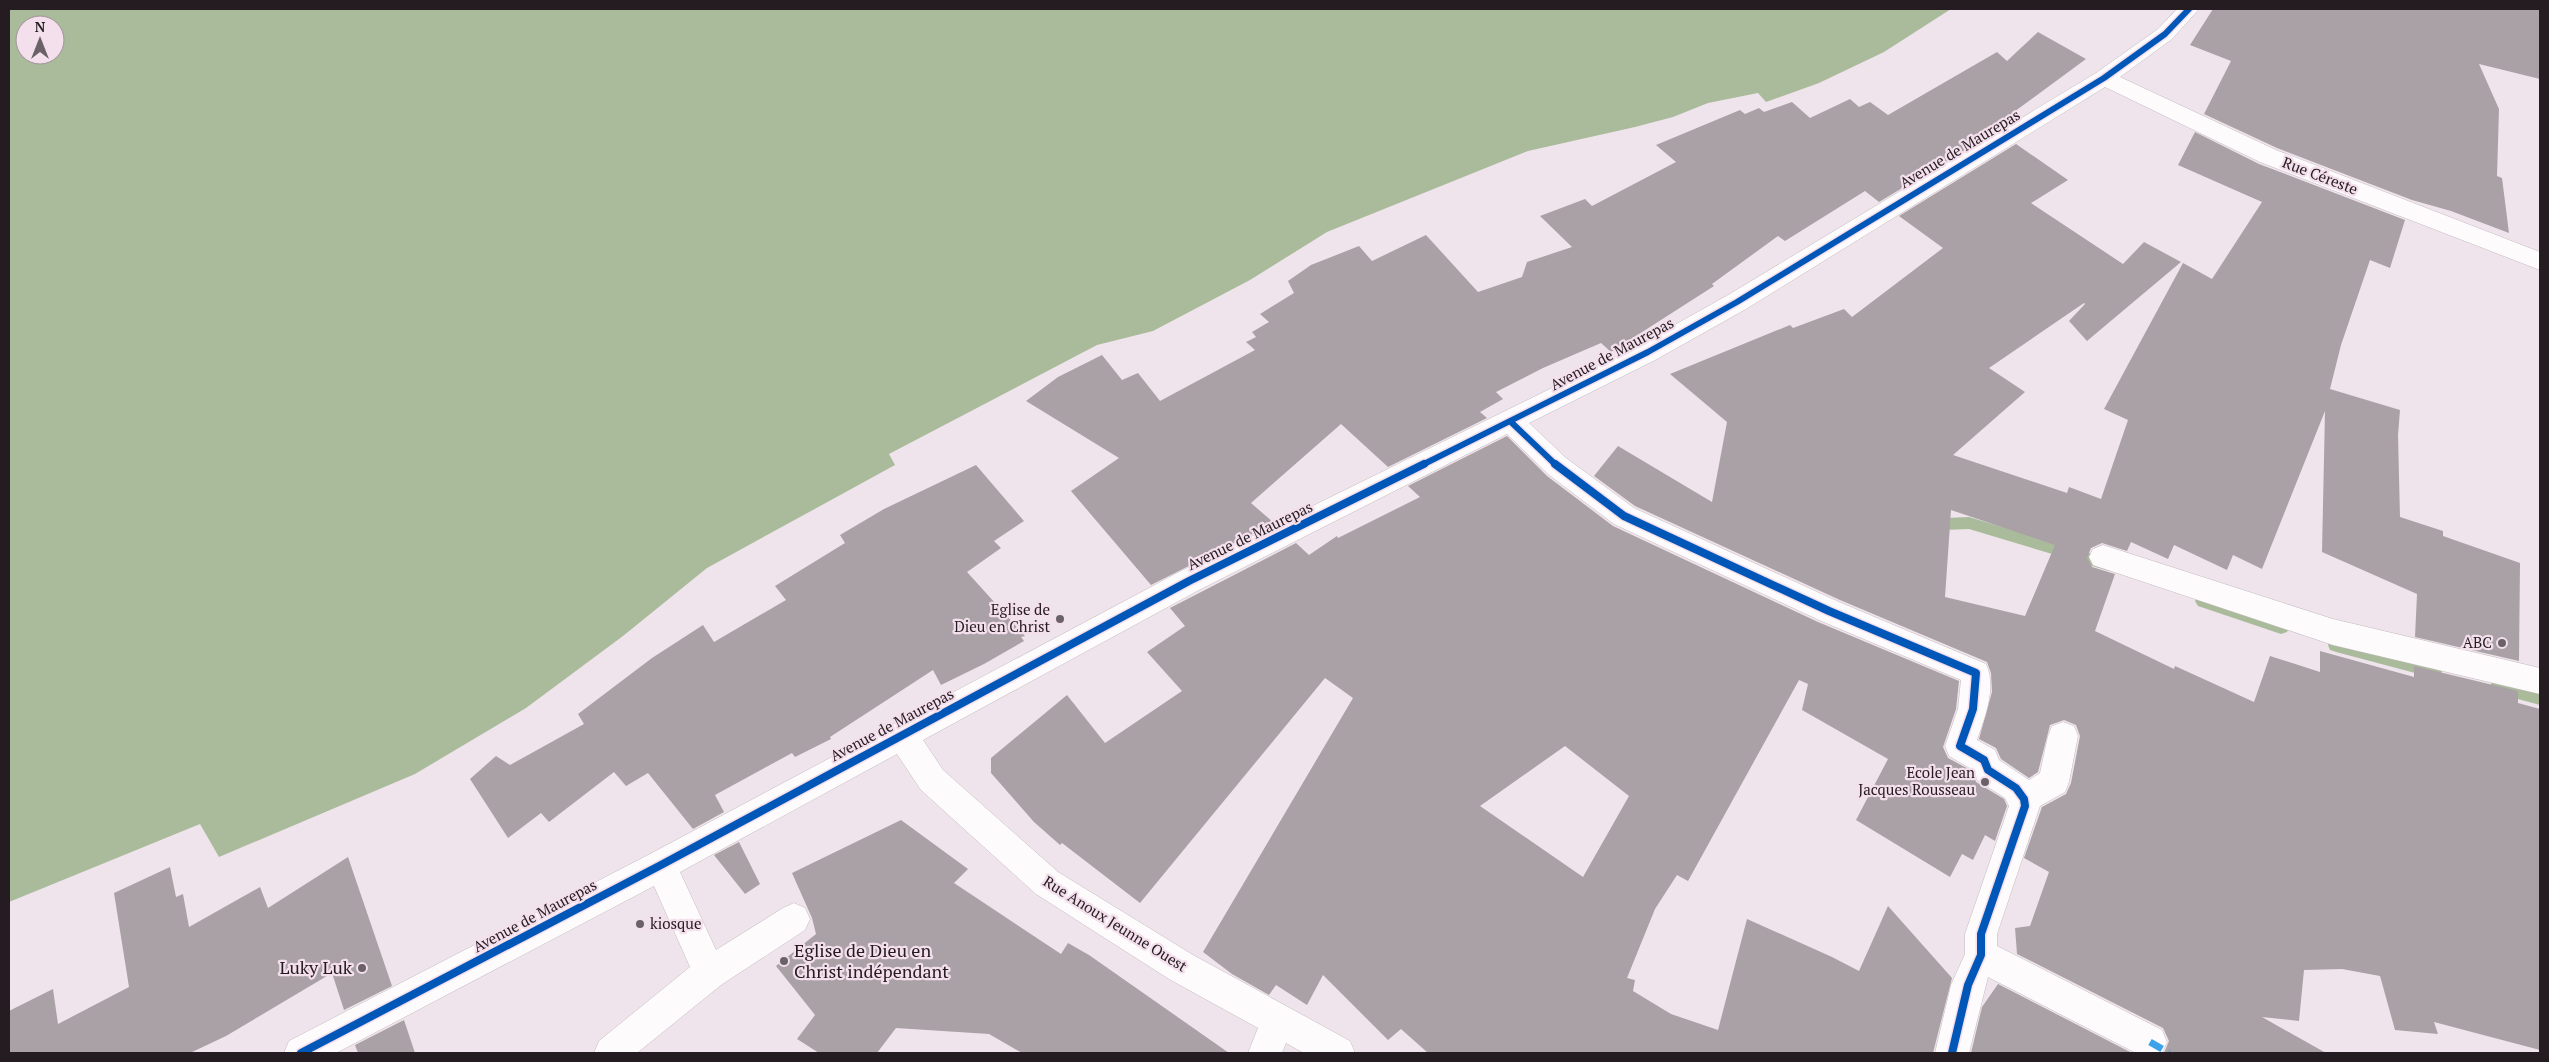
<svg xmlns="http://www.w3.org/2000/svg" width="2549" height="1062" font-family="'PT Serif',serif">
	<rect width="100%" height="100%" fill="#efe4eb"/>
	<path fill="#aabb9c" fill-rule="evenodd" d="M9,9H1951L1884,52L1819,83L1766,102L1758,93L1708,103L1673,117L1635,127L1528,151L1327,232L1250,280L1153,331L1097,345L889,454L895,465L707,568L623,636L526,708L415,774L219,857L200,824L9,902ZM25,25H55V55H25Z"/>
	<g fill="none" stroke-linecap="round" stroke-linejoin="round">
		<path fill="#aabb9c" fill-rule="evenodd" d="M1932,513L1945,518L1969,517L2109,559L2114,560L2117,565L2114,570L2109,571L1969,529L1944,530L1927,523L1925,519L1927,515Z
			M2203,594L2287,622L2289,627L2287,632L2281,634L2198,606L2195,601L2198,596Z
			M2336,638L2434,664L2440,666L2442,671L2440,676L2434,678L2336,652L2330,650L2328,645L2330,640Z
			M2498,680L2540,691V705L2492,692L2490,687L2492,682Z"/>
	</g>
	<path fill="#a9a1a6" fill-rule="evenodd" d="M2213,9H2540V79L2479,64L2499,109L2497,176L2502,178L2509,233L2451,211L2412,200L2277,148L2204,114L2231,61L2190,45Z
		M2038,32L2086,59L1992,128L1997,131L1879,202L1865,191L1785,241L1778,236L1712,284L1714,286L1611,352L1601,343L1543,368L1496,392L1503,399L1480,412L1487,418L1388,467L1341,424L1251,503L1274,523L1151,585L1071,491L1119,458L1026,401L1058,377L1102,355L1122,380L1138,373L1160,401L1255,350L1246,342L1256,337L1252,332L1269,322L1260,314L1294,293L1288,281L1311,265L1359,246L1372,261L1426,235L1478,292L1522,277L1527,262L1572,247L1540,216L1585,199L1592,206L1676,162L1656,145L1740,110L1745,114L1759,108L1764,112L1792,102L1810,118L1850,99L1859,107L1870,102L1888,115L1997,52L2007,61Z
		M2195,132L2259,164L2405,220L2390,268L2370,260L2341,345L2330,389L2400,410L2398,435L2400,517L2443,531V536L2520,563L2519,661L2415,637L2417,594L2322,552L2325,411L2262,569L2233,555L2227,570L2174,545L2168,559L2131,542L2127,551L2102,543L2091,548L2087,558L2092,567L2115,574L2095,631L2174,669L2175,666L2254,702L2270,656L2320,672V651L2414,677V666L2518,691V703L2540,709V1050L2434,1022L2438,1034L2395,1030L2380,976L2342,969L2304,970L2299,1021L2262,1017L2326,1053H2164L2169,1041L2163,1028L2017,954L2015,928L2030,926L2049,872L2024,858L2042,807L2066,794L2071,783L2080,736L2076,725L2064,720L2050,725L2038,772L2029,778L2001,759L1996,748L1979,739L1992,692L1991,673L1987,662L1840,600L1635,506L1594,476L1618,446L1712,502L1727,422L1670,374L1790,325L1793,328L1844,309L1852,317L1943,248L1899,216L2016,144L2068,180L2031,203L2123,264L2144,242L2181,262L2087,341L2069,321L2085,304L2084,303L1989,368L2025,392L1953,455L2067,493L2069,487L2101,499L2128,420L2104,409L2183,263L2212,279L2262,202L2178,165ZM1951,510L2055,545L2025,616L1945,597Z
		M1507,436L1547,476L1613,526L1818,622L1959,681L1956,709L1943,747L1948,758L1972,771L1976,782L2004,799L2007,806L1995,841L1985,835L1973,860L1962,854L1950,877L1856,820L1888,759L1802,710L1808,684L1799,680L1688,881L1677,875L1655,909L1627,978L1635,980L1633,991L1671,1014L1718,1030L1747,919L1832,957L1859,971L1888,906L1952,978L1933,1053H1428L1401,1029L1388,1040L1323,975L1307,1005L1276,985L1269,995L1232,974L1203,952L1353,698L1325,678L1140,903L1062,843L1060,845L1034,822L991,773V758L1067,695L1105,743L1182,691L1147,652L1185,626L1170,608L1296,543L1309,555L1337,536L1338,538L1420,497L1408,486ZM1565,746L1629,796L1583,877L1480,806Z
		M976,465L1024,521L994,541L1001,548L967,572L1025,636L1021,637L1024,641L984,664L941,685L933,670L830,737L831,739L795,757L792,753L715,795L724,812L693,829L648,773L626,786L614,772L549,822L541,813L508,838L470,779L496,756L510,765L584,724L578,714L652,658L703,625L714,642L786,600L775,586L845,543L840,535L884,509Z
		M901,820L968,869L954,883L1061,954L1068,943L1089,955L1229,1053H1022L989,1034L896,1028L877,1053H819L797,1039L815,1015L776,966L816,934L812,918L792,873Z
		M739,842L760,884L745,894L714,855Z
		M348,857L392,986L344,1010L332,973L226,1036L190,1053H9V1011L53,989L58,1024L129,987L114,893L170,867L176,897L183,894L189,927L260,887L268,908Z
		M1998,984L2132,1053H1971L1982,1007Z
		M404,1020L415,1053H358L355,1045Z"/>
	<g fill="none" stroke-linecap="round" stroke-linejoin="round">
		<defs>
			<path id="minor" d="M2177,9H2199L2172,39L2120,77L2276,150L2540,252V270L2260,162L2105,87L1746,309L1657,359L1529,423L1566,458L1634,508L1839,602L1986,664C1997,687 1985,717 1977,740L1995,750L1999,760L2029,780L2040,773L2048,736L2052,726L2063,722L2074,726L2078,736L2069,782L2065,792L2040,806L1997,934V946L2162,1030L2167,1042L2162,1053H2136L1988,977L1969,1053H1935L1951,985L1965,954V934L2009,806L2005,798L1977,780L1973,770L1949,756L1945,746L1958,709L1961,680L1819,620L1614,524L1548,474L1507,434L1199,590L923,740L943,770L1058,872L1193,955L1350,1041L1355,1053H1304L1286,1043L1282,1053H1248L1258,1028L1169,979L1036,894L921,790L897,754L680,872L716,950L783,908L794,903L805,908L810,919L805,930L721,985L637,1053H594L599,1041L690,967L654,886L336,1053H284L289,1041L650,854L1179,572L1639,345L1728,295L2096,73L2158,29Z
				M2103,545L2333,619L2540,668V694L2333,645L2093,565L2089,557L2093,549Z"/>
		</defs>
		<use href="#minor" stroke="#c4bbc0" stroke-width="1"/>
		<use href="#minor" fill="#fdfbfc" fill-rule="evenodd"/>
		<path stroke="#3ea2ea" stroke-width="7" stroke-dasharray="14 7" stroke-linecap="butt" d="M2150,1042L2169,1053"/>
		<defs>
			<path id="cycleway-far1" d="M1511,422L1556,465
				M1422,465L1648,352L1737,302L2104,78L2165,34L2189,9"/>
			<path id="cycleway" d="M1555,464L1624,516L1829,611L1976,673L1973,709L1960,746L1984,760L1988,770L2016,788L2024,799L2025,806L1981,934V955L1968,985L1952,1053
				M301,1053L661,865L1189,581L1424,464"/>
		</defs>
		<use href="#cycleway-far1" stroke="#f4dfec" stroke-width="9"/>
		<use href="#cycleway" stroke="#f4dfec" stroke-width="11"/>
		<use href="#cycleway-far1" stroke="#0057b8" stroke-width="6"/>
		<use href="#cycleway" stroke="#0057b8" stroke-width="8"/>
	</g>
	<g fill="#6b6268" stroke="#f4dfec" stroke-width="2">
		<circle cx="1060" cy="619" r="5"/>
		<circle cx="2502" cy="643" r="5"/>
		<circle cx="1985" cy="782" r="5"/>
		<circle cx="640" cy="924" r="5"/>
		<circle cx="784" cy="961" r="5"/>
		<circle cx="362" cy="968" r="5"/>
	</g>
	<g text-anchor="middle" stroke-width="4.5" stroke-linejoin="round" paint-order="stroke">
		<g font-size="15" fill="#241c21" stroke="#f4dfec">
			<text transform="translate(1960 149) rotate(-31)" y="5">Avenue de Maurepas</text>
			<text transform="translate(2320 176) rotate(21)" y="5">Rue Céreste</text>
			<text transform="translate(1612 354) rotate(-28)" y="5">Avenue de Maurepas</text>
			<text transform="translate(1250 536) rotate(-26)" y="5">Avenue de Maurepas</text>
			<text transform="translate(892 725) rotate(-28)" y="5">Avenue de Maurepas</text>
			<text transform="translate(535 916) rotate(-28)" y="5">Avenue de Maurepas</text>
			<text transform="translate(1115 924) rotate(32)" y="5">Rue Anoux Jeunne Ouest</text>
		</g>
		<g font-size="15" fill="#241c21" stroke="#f4dfec" text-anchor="end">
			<text x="1050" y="615">Eglise de<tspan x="1050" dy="17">Dieu en Christ</tspan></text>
			<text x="2492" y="648">ABC</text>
			<text x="1975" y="778">Ecole Jean<tspan x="1975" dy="17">Jacques Rousseau</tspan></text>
			<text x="650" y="929" text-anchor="start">kiosque</text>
		</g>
		<g font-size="18" fill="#241c21" stroke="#f4dfec" text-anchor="start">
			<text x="794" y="957">Eglise de Dieu en<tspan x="794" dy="21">Christ indépendant</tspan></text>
			<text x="352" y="974" text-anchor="end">Luky Luk</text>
		</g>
	</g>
	<rect width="2549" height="1062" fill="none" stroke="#241c21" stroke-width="20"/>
	<g transform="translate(40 40)"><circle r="24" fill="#f4dfec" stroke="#a1919b"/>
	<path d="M0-4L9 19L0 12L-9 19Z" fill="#6b6268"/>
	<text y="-8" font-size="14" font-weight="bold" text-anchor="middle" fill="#241c21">N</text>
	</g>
</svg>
